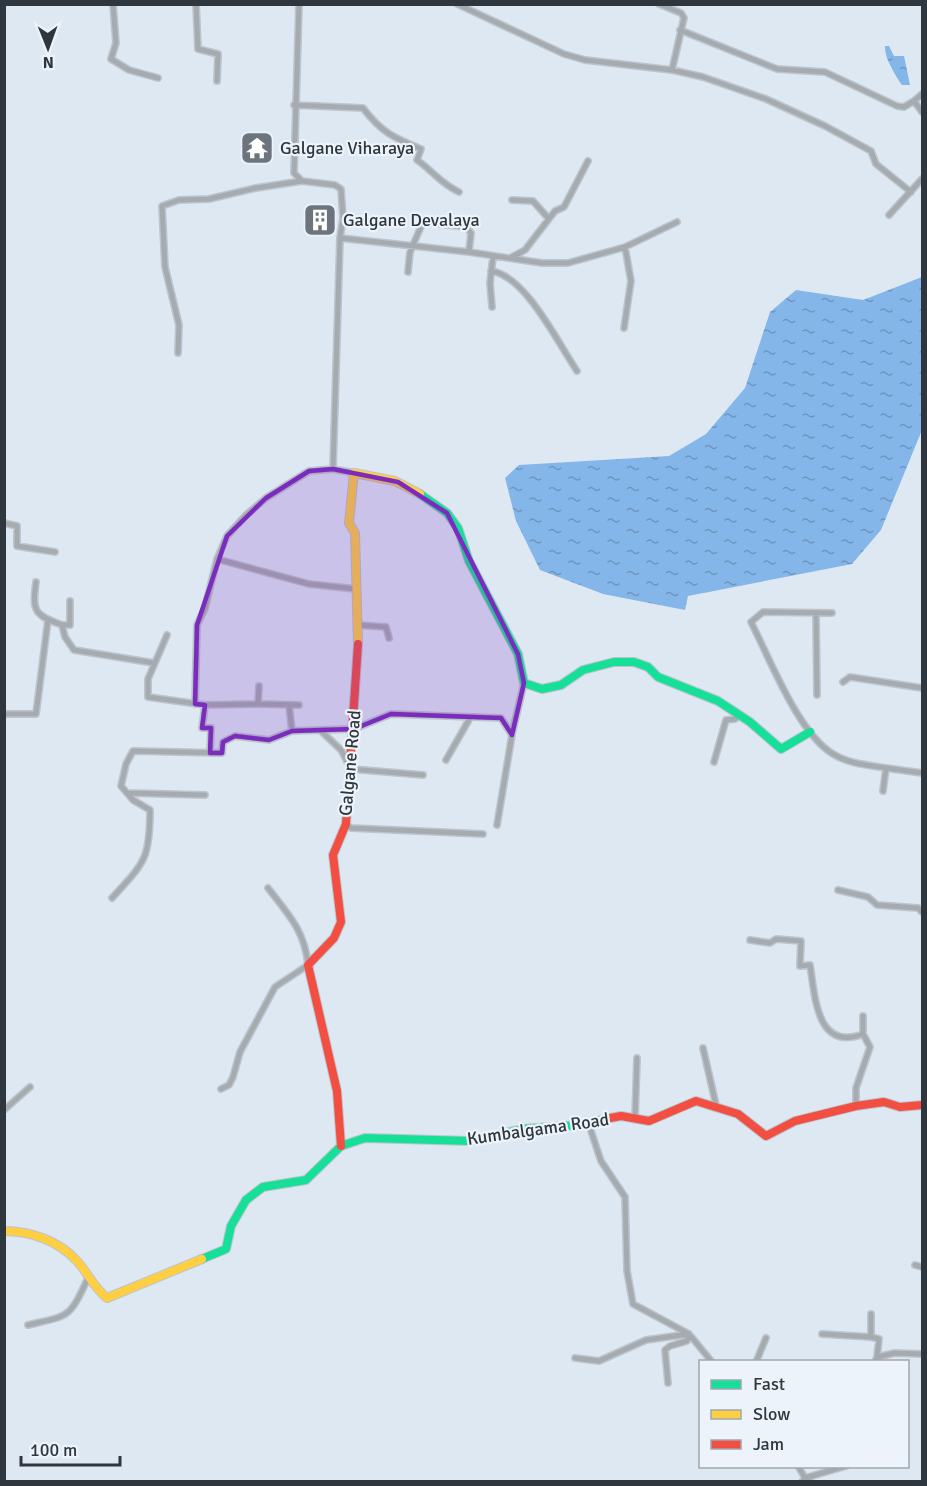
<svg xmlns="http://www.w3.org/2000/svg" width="927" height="1486" font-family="Signika,sans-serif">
	<defs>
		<pattern id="water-ripples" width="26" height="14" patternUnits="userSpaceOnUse" patternTransform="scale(1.5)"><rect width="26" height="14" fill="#85b6e9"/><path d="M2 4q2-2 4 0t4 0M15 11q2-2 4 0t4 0" fill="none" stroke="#6d95be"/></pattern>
	</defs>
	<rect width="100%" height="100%" fill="#dee8f3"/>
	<path fill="url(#water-ripples)" d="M885,46H889L894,56H904L910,85H902C895,75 884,57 885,46Z
		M922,277V430L881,530L852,564L688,596L685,610L603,594L540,570L516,521L505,478L519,465L669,456L706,434L745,388L770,312L796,290L863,300Z"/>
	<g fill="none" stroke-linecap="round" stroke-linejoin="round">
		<defs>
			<path id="street" d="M113,4L116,43L111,59L129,70L158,78
				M196,4L198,49L218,54L217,81
				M299,4L294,173L302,181L335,185L341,189L343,218L340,238L333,469
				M457,4L564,54L585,60L672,70L703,77L766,99L825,126L871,151L876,164L911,192
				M659,4L681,13L684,18L672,70
				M680,30L777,69L825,72L897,106L904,107L914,101L922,112
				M914,101L922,94
				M294,105L363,108C381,132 394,138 421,149L417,160C434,172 440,183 459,192
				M512,200L533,201L549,219
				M889,215L922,179
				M340,238L469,252L542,263H568L625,247L677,222
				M510,258L525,250L555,211L564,207L588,161
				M491,271C525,275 558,343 577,371
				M408,272L410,252L423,222L466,227L471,233L469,252
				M492,307L490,283L493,257
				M624,328L631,281L625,247
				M178,353L179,325L165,267L162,206L179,200L209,199L256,188L302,181
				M4,523L17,526V546L55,552
				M217,559L309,584L356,589
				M36,582C32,611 34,615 62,625L65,637L74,650L154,663
				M816,613L817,695
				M832,613L763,612L751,622C770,659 798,733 833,754C849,764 868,765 886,768
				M62,625H70V601
				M357,625L386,627L389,638
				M167,635L148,679V697L205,705L202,728H211L210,753
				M843,682L850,677L922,688
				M195,704L197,625L205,608L217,559L227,536L246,515L266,498L309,471L333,469L355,473
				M258,704L299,705
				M205,705L258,704L259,686
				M289,705L292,731
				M4,714H36L48,620
				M320,730L354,729L391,714L501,718L512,735L497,825
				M512,734L524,683
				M446,760L470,718
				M714,762L726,720L735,719L739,715
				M883,791L886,768L922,773
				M127,793L205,795
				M346,824L351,828L483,834
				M838,890L868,897L877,905L918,908L922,912
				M112,898C144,863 150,860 150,810L133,800L121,786L126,764L133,751L222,753L223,742L235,736L269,740L292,731L320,730L341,750L351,769L423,775
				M750,940L770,943L776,939L801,941L800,966L810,965C815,995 816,1052 863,1034
				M703,1048L716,1105
				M221,1089L229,1085L233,1077L240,1052L275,987L308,965C305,931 288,914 268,888
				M856,1106V1088L870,1047L863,1034V1016
				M4,1110L30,1087
				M635,1118L637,1058
				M584,1125L590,1128L601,1161L625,1197L627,1271L633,1304L689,1334L712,1362
				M915,1265L922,1267
				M871,1314V1337L879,1339L877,1357
				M28,1325C70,1315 69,1319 88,1278
				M822,1334L871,1337
				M575,1358L599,1361L646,1340L689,1334L687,1341L670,1346L665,1350L668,1383
				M756,1362L766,1338
				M875,1362L877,1357L895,1353L922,1354
				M798,1466L805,1478L811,1482
				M802,1482L805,1478L846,1466"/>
			<path id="fast" d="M420,494L447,513L458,528L469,561L518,654L524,683L542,689L561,685L583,670L614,662H634L648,667L658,677L718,701L750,722L781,749L810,732
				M202,1259L226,1249L231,1226L246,1200L263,1187L306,1180L341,1146L365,1138L471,1141L523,1129L580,1125L605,1119"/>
			<path id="slow" d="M358,644L355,533L349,523L354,473L395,481L420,494
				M4,1231C31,1231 59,1241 77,1261C88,1273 94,1288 107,1298L202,1259"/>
			<path id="jam" d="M605,1119L621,1116L649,1121L696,1101L738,1114L766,1136L795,1121L856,1106L884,1102L900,1107L922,1105
				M341,1146L337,1091L308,965L334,938L341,922L333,855L346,824L358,644"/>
		</defs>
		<use href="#street" stroke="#bdc4cd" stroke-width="8"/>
		<use href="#fast" stroke="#bdc4cd" stroke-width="10"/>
		<use href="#slow" stroke="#bdc4cd" stroke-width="10"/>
		<use href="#jam" stroke="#bdc4cd" stroke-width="10"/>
		<use href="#street" stroke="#a6abb0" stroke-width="5"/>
		<use href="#fast" stroke="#16e098" stroke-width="8"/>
		<use href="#slow" stroke="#ffcf43" stroke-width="8"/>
		<use href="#jam" stroke="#f24e42" stroke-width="8"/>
	</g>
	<path fill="#7b2cbf" fill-opacity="0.2" stroke="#7b2cbf" stroke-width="4.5" stroke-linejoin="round" d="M333,469L398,482L447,513L518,654L524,683L512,735L501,718L391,714L354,729L292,731L269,740L235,736L223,742L222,753H210L211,728H202L205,705L195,704L197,625L227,536L266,498L309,471Z"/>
	<defs>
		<symbol id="temple-square" viewBox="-11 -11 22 22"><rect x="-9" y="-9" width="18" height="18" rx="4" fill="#6c747d" stroke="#ecf3fb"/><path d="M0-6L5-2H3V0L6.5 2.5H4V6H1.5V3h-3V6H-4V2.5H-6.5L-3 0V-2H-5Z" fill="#fff"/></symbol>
		<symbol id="building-square" viewBox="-11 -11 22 22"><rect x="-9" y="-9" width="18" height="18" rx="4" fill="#6c747d" stroke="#ecf3fb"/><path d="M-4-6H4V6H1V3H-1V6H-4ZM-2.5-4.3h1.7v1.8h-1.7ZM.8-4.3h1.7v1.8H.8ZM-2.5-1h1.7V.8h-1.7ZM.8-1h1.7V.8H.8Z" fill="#fff"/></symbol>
	</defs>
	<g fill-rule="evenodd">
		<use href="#temple-square" x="238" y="129" width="38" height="38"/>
		<use href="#building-square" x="301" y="201" width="38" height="38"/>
	</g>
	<g text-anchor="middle" stroke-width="4.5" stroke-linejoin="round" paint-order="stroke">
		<g font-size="18" fill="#2f363d" stroke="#ecf3fb" text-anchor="start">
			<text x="280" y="154">Galgane Viharaya</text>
			<text x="343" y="226">Galgane Devalaya</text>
		</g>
		<g font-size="18" fill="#2f363d" stroke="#ecf3fb">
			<text transform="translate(350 763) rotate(-85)" y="6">Galgane Road</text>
			<text transform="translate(538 1129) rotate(-8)" y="6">Kumbalgama Road</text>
		</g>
	</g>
	<rect width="927" height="1486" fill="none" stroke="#2f363d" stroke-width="12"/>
	<rect x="699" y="1360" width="210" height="108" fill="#ecf3fb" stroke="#a0a7af" stroke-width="1.5"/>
	<rect x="711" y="1380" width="30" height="9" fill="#16e098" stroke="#a0a7af" stroke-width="1.5"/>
	<text x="753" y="1390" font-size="18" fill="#2f363d">Fast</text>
	<rect x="711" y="1410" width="30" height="9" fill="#ffcf43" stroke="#a0a7af" stroke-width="1.5"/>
	<text x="753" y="1420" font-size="18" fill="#2f363d">Slow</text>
	<rect x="711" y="1440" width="30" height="9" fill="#f24e42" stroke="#a0a7af" stroke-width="1.5"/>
	<text x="753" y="1450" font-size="18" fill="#2f363d">Jam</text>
	<g transform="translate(48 48) rotate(179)" stroke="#ecf3fb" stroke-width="4.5" paint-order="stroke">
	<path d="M0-4.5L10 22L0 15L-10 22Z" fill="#2f363d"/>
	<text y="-9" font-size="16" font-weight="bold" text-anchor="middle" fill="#2f363d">N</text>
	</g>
	<path d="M21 1456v9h99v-9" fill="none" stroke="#2f363d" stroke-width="3"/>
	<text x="30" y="1456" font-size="18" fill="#2f363d" stroke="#ecf3fb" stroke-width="4.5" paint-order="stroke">100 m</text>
</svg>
